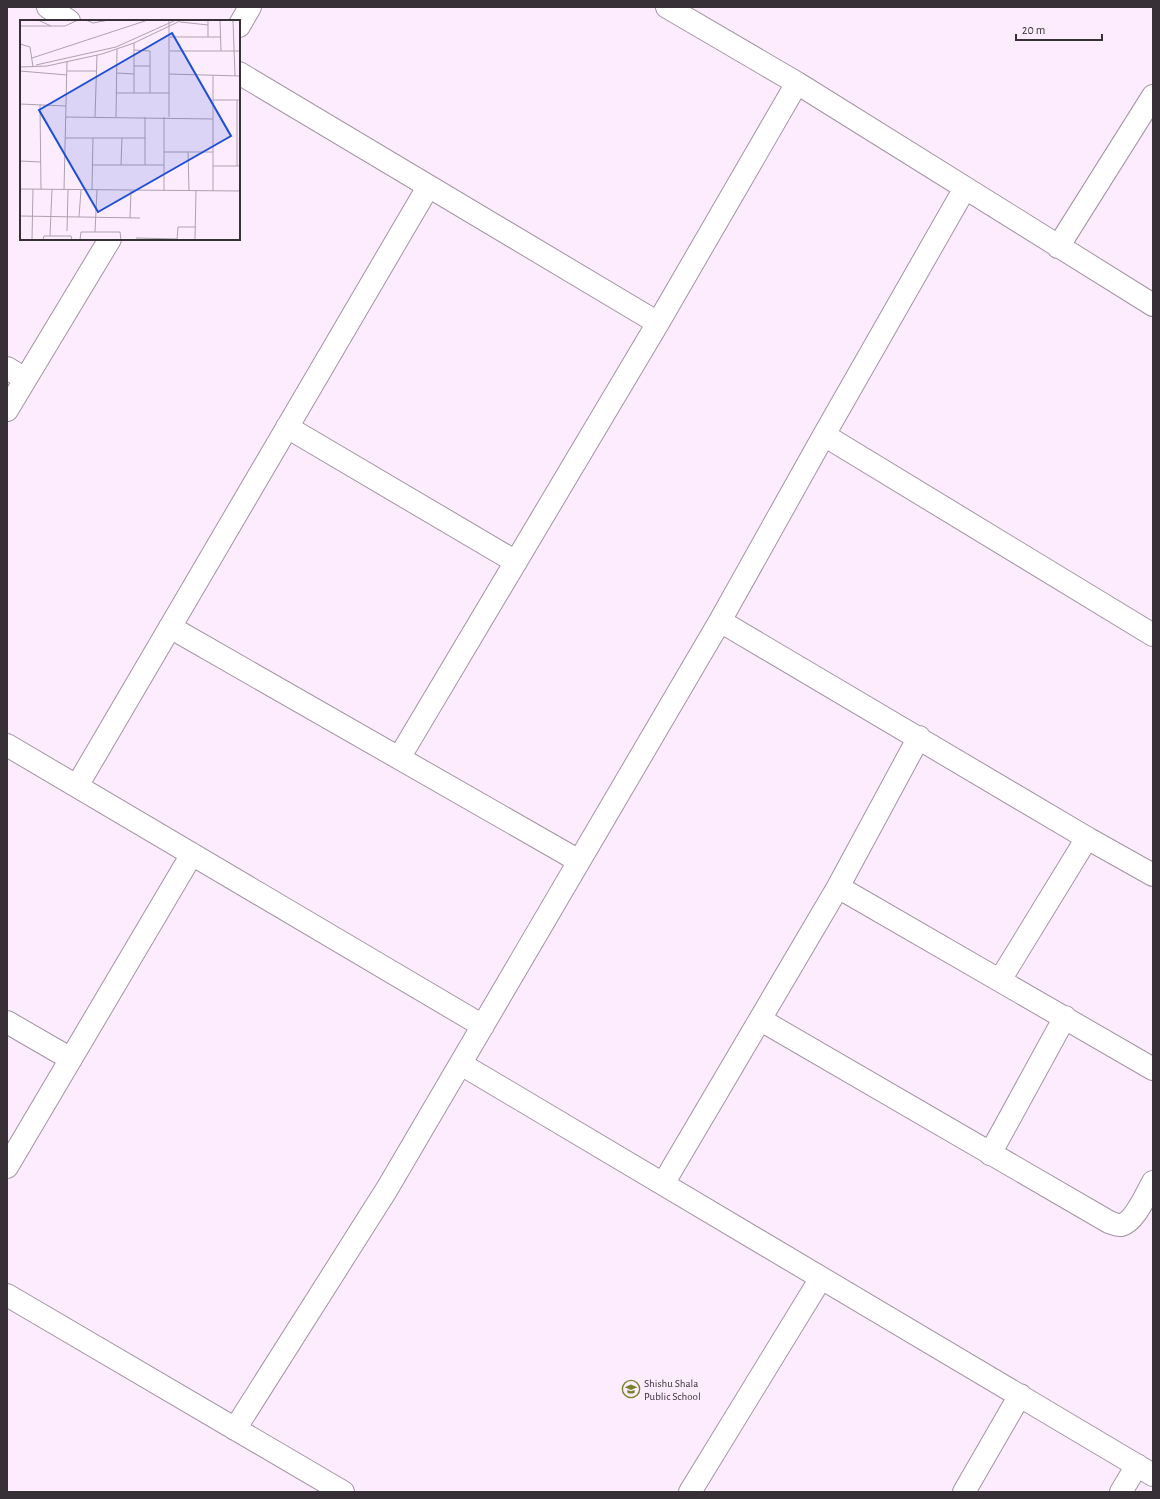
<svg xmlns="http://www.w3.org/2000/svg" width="1160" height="1499" font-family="'Alegreya Sans',sans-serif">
	<rect width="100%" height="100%" fill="#fdecfd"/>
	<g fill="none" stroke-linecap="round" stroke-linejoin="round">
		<defs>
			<path id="minor" d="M48,7L69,21
				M667,7L797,83L1153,305
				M239,26L250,7
				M239,73L658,323
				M1058,247L1153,96
				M7,368L25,379
				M7,410L110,239
				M287,427L516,562
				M824,435L1153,635
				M720,621L1087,838L1153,875
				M170,627L579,861
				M7,745L483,1026
				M399,758L658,323L797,83
				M77,786L428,187
				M838,887L1153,1069
				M1000,980L1087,838
				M761,1020L1109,1222C1113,1223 1118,1226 1121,1225C1135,1222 1146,1194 1153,1182
				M7,1022L71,1059
				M461,1064L1153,1475
				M990,1154L1065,1017
				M7,1167L192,854
				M663,1184L838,887L919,737
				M7,1295L343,1492
				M235,1429L387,1189L720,621L824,435L965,188
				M690,1492L821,1278
				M964,1492L1020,1395
				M1121,1492L1137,1465"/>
		</defs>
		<use href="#minor" stroke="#a393a3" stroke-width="24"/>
		<use href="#minor" stroke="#fff" stroke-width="22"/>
	</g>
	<defs>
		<symbol id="school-ring" viewBox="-11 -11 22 22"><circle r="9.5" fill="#fdecfd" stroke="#77822f" stroke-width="1.5"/><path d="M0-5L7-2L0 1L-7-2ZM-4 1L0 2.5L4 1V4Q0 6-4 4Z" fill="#77822f"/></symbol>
	</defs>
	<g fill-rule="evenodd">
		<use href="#school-ring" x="621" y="1379" width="20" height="20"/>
	</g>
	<g text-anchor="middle" stroke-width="4" stroke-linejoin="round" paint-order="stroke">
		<g font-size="11" fill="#373137" stroke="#fdecfd" text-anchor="start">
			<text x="644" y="1387">Shishu Shala<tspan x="644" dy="13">Public School</tspan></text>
		</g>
	</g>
	<g transform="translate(20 20)">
		<rect width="220" height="220" fill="#fdecfd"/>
		<path fill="none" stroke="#aea1ae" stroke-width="1" d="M18,0L31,6M66,0L73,3L89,0M188,0V17M200,0L201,31M213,0L215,56M160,2L188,5M0,6H45L58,0M150,17H201M0,24L10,27L13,47M114,30L130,31V73M150,31H220M12,38L128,0M16,45L96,27L156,0M114,46H130M0,47L27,46L82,34L114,23L162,0M0,51L47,55M47,51H76M97,53L114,54M149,54L220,56M97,73H149M114,73V23M193,80H220M217,80V146M0,84L46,86M20,85L21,169M46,97L193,99M75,97L77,35M96,97L97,29M125,97V145M149,97V0M45,118H125M144,132H193M168,132L169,171M0,141L21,142M73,145H144M101,145L102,118M193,146H220M0,169L220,171M44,170L47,41M72,170L73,118M144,171V97M193,171V55M0,196L120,198M59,197L61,170M110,198L111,171M47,211L48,170M75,212L77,170M30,216L32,169M116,218L157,219M12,220L13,169M23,220L24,216H51L52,220M60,220L61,212H100L101,220M157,220L158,207H176M175,220L176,171"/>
		<path fill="#1d4ed8" fill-opacity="0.15" stroke="#1d4ed8" stroke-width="2" d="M152,13L211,116L78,192L19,90Z"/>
		<rect width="220" height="220" fill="none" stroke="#373137" stroke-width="2"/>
	</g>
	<rect width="1160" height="1499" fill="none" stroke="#373137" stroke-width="16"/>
	<path d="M1016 34v6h86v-6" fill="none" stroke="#373137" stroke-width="2"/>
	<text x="1022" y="34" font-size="12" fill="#373137" stroke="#fdecfd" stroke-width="3" paint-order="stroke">20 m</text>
</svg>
